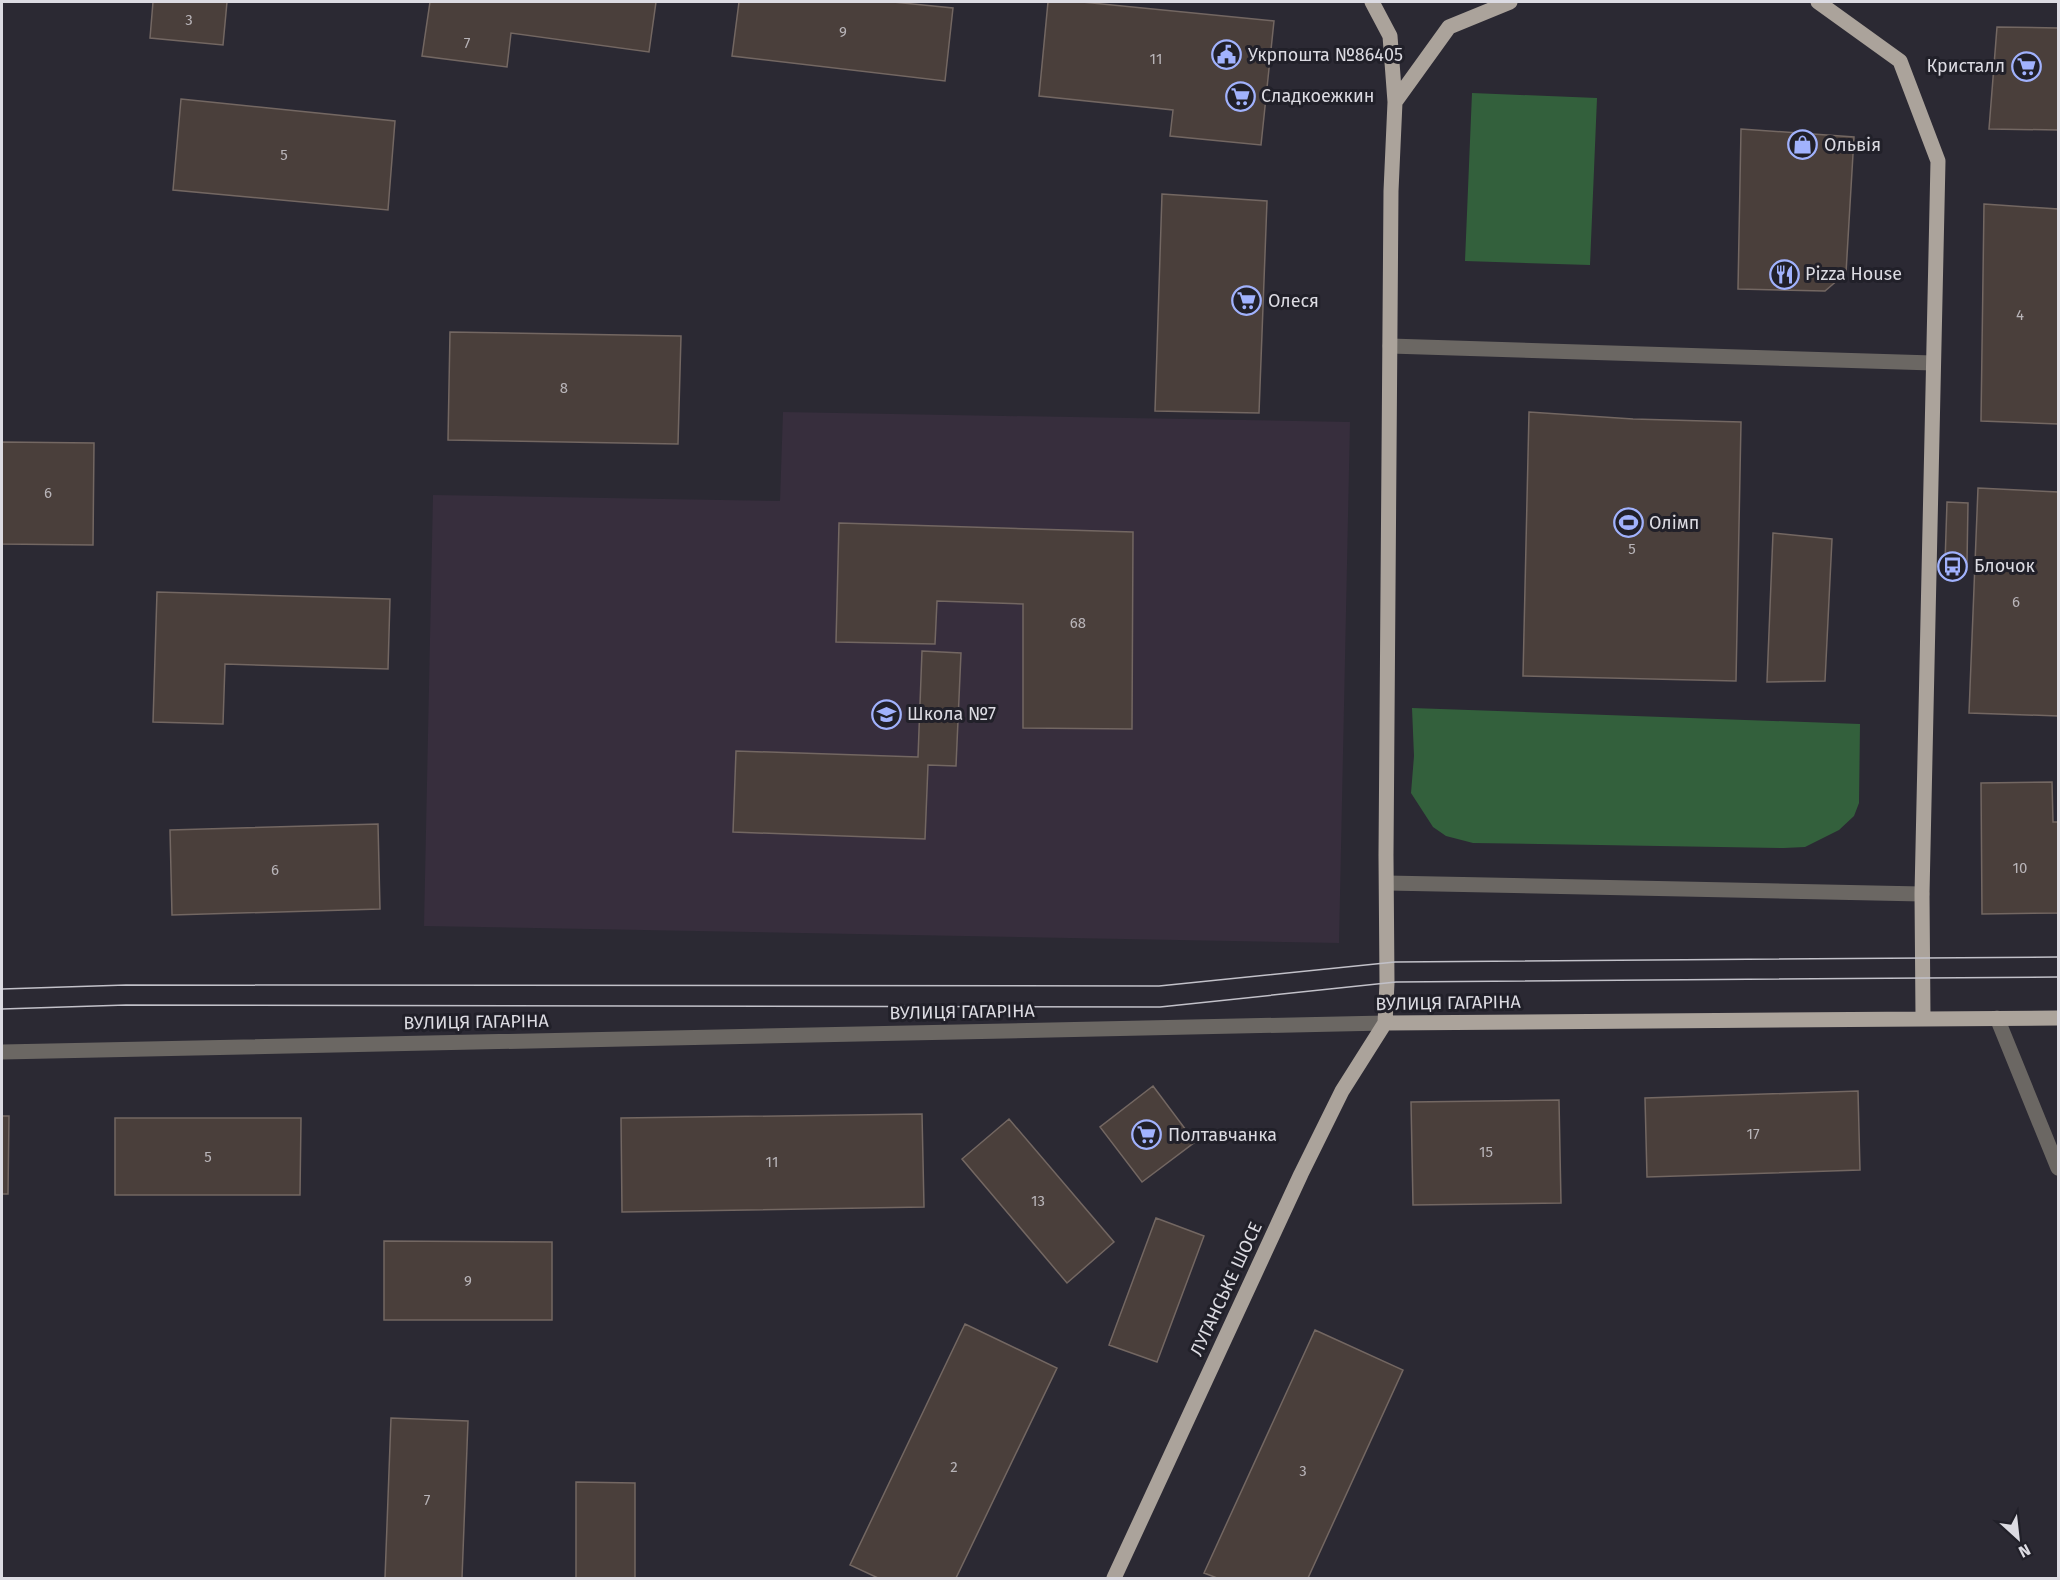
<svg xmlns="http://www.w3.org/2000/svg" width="2060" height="1580" font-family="'Fira Sans',sans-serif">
	<rect width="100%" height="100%" fill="#2b2933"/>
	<path fill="#372e3d" d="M783,412L1350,422L1339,943L424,926L433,495L780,501Z"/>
	<path fill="#33603c" d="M1472,93L1597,98L1590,265L1465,261Z
		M1412,708L1860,724L1859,803L1854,816L1839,830L1805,847L1784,848L1473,843L1446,836L1433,827L1411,793L1414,756Z"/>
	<path fill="#4a3f3b" stroke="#736762" stroke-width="1.5" d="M153,2H227L223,45L150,38Z
		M430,2H656L649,52L511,33L507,67L422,56Z
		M739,2H893L953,8L945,81L732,56Z
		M1048,2H1082L1274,21L1261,145L1170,136L1173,110L1039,96Z
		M1997,27L2058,28V130L1989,129Z
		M181,99L395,121L388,210L173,190Z
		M1741,129L1854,137L1846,273L1825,291L1738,289Z
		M1162,194L1267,201L1259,413L1155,411Z
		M1984,204L2058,209V424L1981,421Z
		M450,332L681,336L678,444L448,440Z
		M1529,412L1633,419L1741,422L1736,681L1523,676Z
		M2,442L94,443L93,545L2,544Z
		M1978,488L2058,492V716L1969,713Z
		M1947,502L1968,503L1967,564L1945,563Z
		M839,523L1133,532L1132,729L1023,728V604L937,601L935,644L836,642Z
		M1773,533L1832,539L1825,681L1767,682Z
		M157,592L390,599L388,669L225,664L223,724L153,722Z
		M922,651L961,653L956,766L928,765L925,839L733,832L736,751L918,757Z
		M2052,782L2053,822H2058V913L1982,914L1981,783Z
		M378,824L380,909L172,915L170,830Z
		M1153,1086L1195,1142L1142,1182L1100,1127Z
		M1858,1091L1860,1170L1647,1177L1645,1098Z
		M1559,1100L1561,1203L1413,1205L1411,1102Z
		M922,1114L924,1207L622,1212L621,1118Z
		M2,1116H9L8,1194H2Z
		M115,1118H301L300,1195H115Z
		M1009,1119L1114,1242L1067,1283L962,1159Z
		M1156,1218L1204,1236L1157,1362L1109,1345Z
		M384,1241L552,1242V1320H384Z
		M965,1324L1057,1368L956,1578H878L850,1565Z
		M1315,1330L1403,1370L1308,1578H1217L1204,1573Z
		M391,1418L468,1421L462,1578H385Z
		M576,1482L635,1483V1578H576Z"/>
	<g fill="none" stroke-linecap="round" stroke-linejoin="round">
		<path stroke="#6b6763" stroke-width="15" d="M1390,346L1933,363
			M1387,883L1922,894
			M1997,1018L2058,1168
			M2,1052L1385,1023"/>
		<path stroke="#aba39b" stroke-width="15" d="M1818,2L1900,61L1938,161L1922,894L1923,1017
			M1395,102L1449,27L1510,2
			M1385,1023L2058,1018
			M1114,1578L1301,1174L1342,1091L1385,1023L1387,983L1386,856L1391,191L1395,102L1390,36L1372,2"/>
		<path stroke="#c2c1c9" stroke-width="1.5" d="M2,989L126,985L1159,986L1395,962L2058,957
			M2,1009L126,1005L1160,1007L1396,982L2058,977"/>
	</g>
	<defs>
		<symbol id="civic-ring" viewBox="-11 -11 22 22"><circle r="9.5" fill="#212029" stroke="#a1b2fd" stroke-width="1.5"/><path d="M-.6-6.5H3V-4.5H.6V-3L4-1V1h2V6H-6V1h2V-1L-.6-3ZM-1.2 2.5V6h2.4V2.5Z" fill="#a1b2fd"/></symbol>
		<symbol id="supermarket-ring" viewBox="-11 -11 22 22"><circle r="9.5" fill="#212029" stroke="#a1b2fd" stroke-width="1.5"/><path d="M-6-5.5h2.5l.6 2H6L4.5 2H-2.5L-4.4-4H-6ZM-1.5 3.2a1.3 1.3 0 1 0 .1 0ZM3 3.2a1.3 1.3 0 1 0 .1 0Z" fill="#a1b2fd"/></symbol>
		<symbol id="shop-ring" viewBox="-11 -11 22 22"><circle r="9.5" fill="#212029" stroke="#a1b2fd" stroke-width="1.5"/><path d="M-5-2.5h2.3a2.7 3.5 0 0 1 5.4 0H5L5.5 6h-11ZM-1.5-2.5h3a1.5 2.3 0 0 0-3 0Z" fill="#a1b2fd"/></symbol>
		<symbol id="restaurant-ring" viewBox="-11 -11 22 22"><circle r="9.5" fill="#212029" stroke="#a1b2fd" stroke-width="1.5"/><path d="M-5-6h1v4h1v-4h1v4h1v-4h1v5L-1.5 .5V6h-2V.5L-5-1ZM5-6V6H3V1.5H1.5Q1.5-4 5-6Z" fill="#a1b2fd"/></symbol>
		<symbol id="stadium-ring" viewBox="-11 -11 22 22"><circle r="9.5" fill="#212029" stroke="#a1b2fd" stroke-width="1.5"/><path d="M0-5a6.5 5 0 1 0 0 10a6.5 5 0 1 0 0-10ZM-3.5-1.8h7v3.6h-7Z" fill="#a1b2fd"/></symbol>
		<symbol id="bus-ring" viewBox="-11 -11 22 22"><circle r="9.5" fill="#212029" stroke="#a1b2fd" stroke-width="1.5"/><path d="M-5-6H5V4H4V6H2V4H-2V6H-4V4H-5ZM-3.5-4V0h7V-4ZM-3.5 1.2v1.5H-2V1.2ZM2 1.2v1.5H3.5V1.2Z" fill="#a1b2fd"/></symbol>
		<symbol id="school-ring" viewBox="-11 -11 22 22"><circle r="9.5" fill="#212029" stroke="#a1b2fd" stroke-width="1.5"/><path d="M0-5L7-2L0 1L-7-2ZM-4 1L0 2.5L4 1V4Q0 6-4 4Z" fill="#a1b2fd"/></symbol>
	</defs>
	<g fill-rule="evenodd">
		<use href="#civic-ring" x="1210" y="38" width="33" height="33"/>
		<use href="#supermarket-ring" x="2010" y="50" width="33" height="33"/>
		<use href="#supermarket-ring" x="1224" y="80" width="33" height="33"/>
		<use href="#shop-ring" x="1786" y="128" width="33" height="33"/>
		<use href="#restaurant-ring" x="1768" y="258" width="33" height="33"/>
		<use href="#supermarket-ring" x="1230" y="284" width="33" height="33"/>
		<use href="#stadium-ring" x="1612" y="506" width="33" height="33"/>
		<use href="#bus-ring" x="1936" y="550" width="33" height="33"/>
		<use href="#school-ring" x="870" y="698" width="33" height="33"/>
		<use href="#supermarket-ring" x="1130" y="1118" width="33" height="33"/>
	</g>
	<g text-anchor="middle" stroke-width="6" stroke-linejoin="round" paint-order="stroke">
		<g font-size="15" fill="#b8b4b8">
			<text x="189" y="25">3</text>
			<text x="843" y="37">9</text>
			<text x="467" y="48">7</text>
			<text x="1156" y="64">11</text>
			<text x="284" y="160">5</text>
			<text x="2020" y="320">4</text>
			<text x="564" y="393">8</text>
			<text x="48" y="498">6</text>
			<text x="1632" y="554">5</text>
			<text x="2016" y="607">6</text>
			<text x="1078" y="628">68</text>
			<text x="2020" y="873">10</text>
			<text x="275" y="875">6</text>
			<text x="1753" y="1139">17</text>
			<text x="1486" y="1157">15</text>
			<text x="208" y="1162">5</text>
			<text x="772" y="1167">11</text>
			<text x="1038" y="1206">13</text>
			<text x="468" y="1286">9</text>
			<text x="954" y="1472">2</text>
			<text x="1303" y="1476">3</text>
			<text x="427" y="1505">7</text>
		</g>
		<g font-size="18" fill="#dcdbe2" stroke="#212029" text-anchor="start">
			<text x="1248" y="61">Укрпошта №86405</text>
			<text x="2005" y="72" text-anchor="end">Кристалл</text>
			<text x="1261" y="102">Сладкоежкин</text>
			<text x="1824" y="151">Ольвія</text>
			<text x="1805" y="280">Pizza House</text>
			<text x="1268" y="307">Олеся</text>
			<text x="1649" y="529">Олімп</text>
			<text x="1974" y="572">Блочок</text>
			<text x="907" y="720">Школа №7</text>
			<text x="1168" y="1141">Полтавчанка</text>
		</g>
		<g font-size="18" fill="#dcdbe2" stroke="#212029">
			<text transform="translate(1448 1003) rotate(-1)" y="6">ВУЛИЦЯ ГАГАРІНА</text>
			<text transform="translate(962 1012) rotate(-1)" y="6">ВУЛИЦЯ ГАГАРІНА</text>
			<text transform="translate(476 1022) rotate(-1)" y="6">ВУЛИЦЯ ГАГАРІНА</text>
			<text transform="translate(1226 1289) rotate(-65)" y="6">ЛУГАНСЬКЕ ШОСЕ</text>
		</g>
	</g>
	<rect width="2060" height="1580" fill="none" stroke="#dcdbe2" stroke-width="6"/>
	<g transform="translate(2018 1538) rotate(153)" stroke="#212029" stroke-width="4.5" paint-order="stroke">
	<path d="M0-4.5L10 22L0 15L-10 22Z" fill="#dcdbe2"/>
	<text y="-9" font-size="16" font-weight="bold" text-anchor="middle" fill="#dcdbe2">N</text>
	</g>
</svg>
